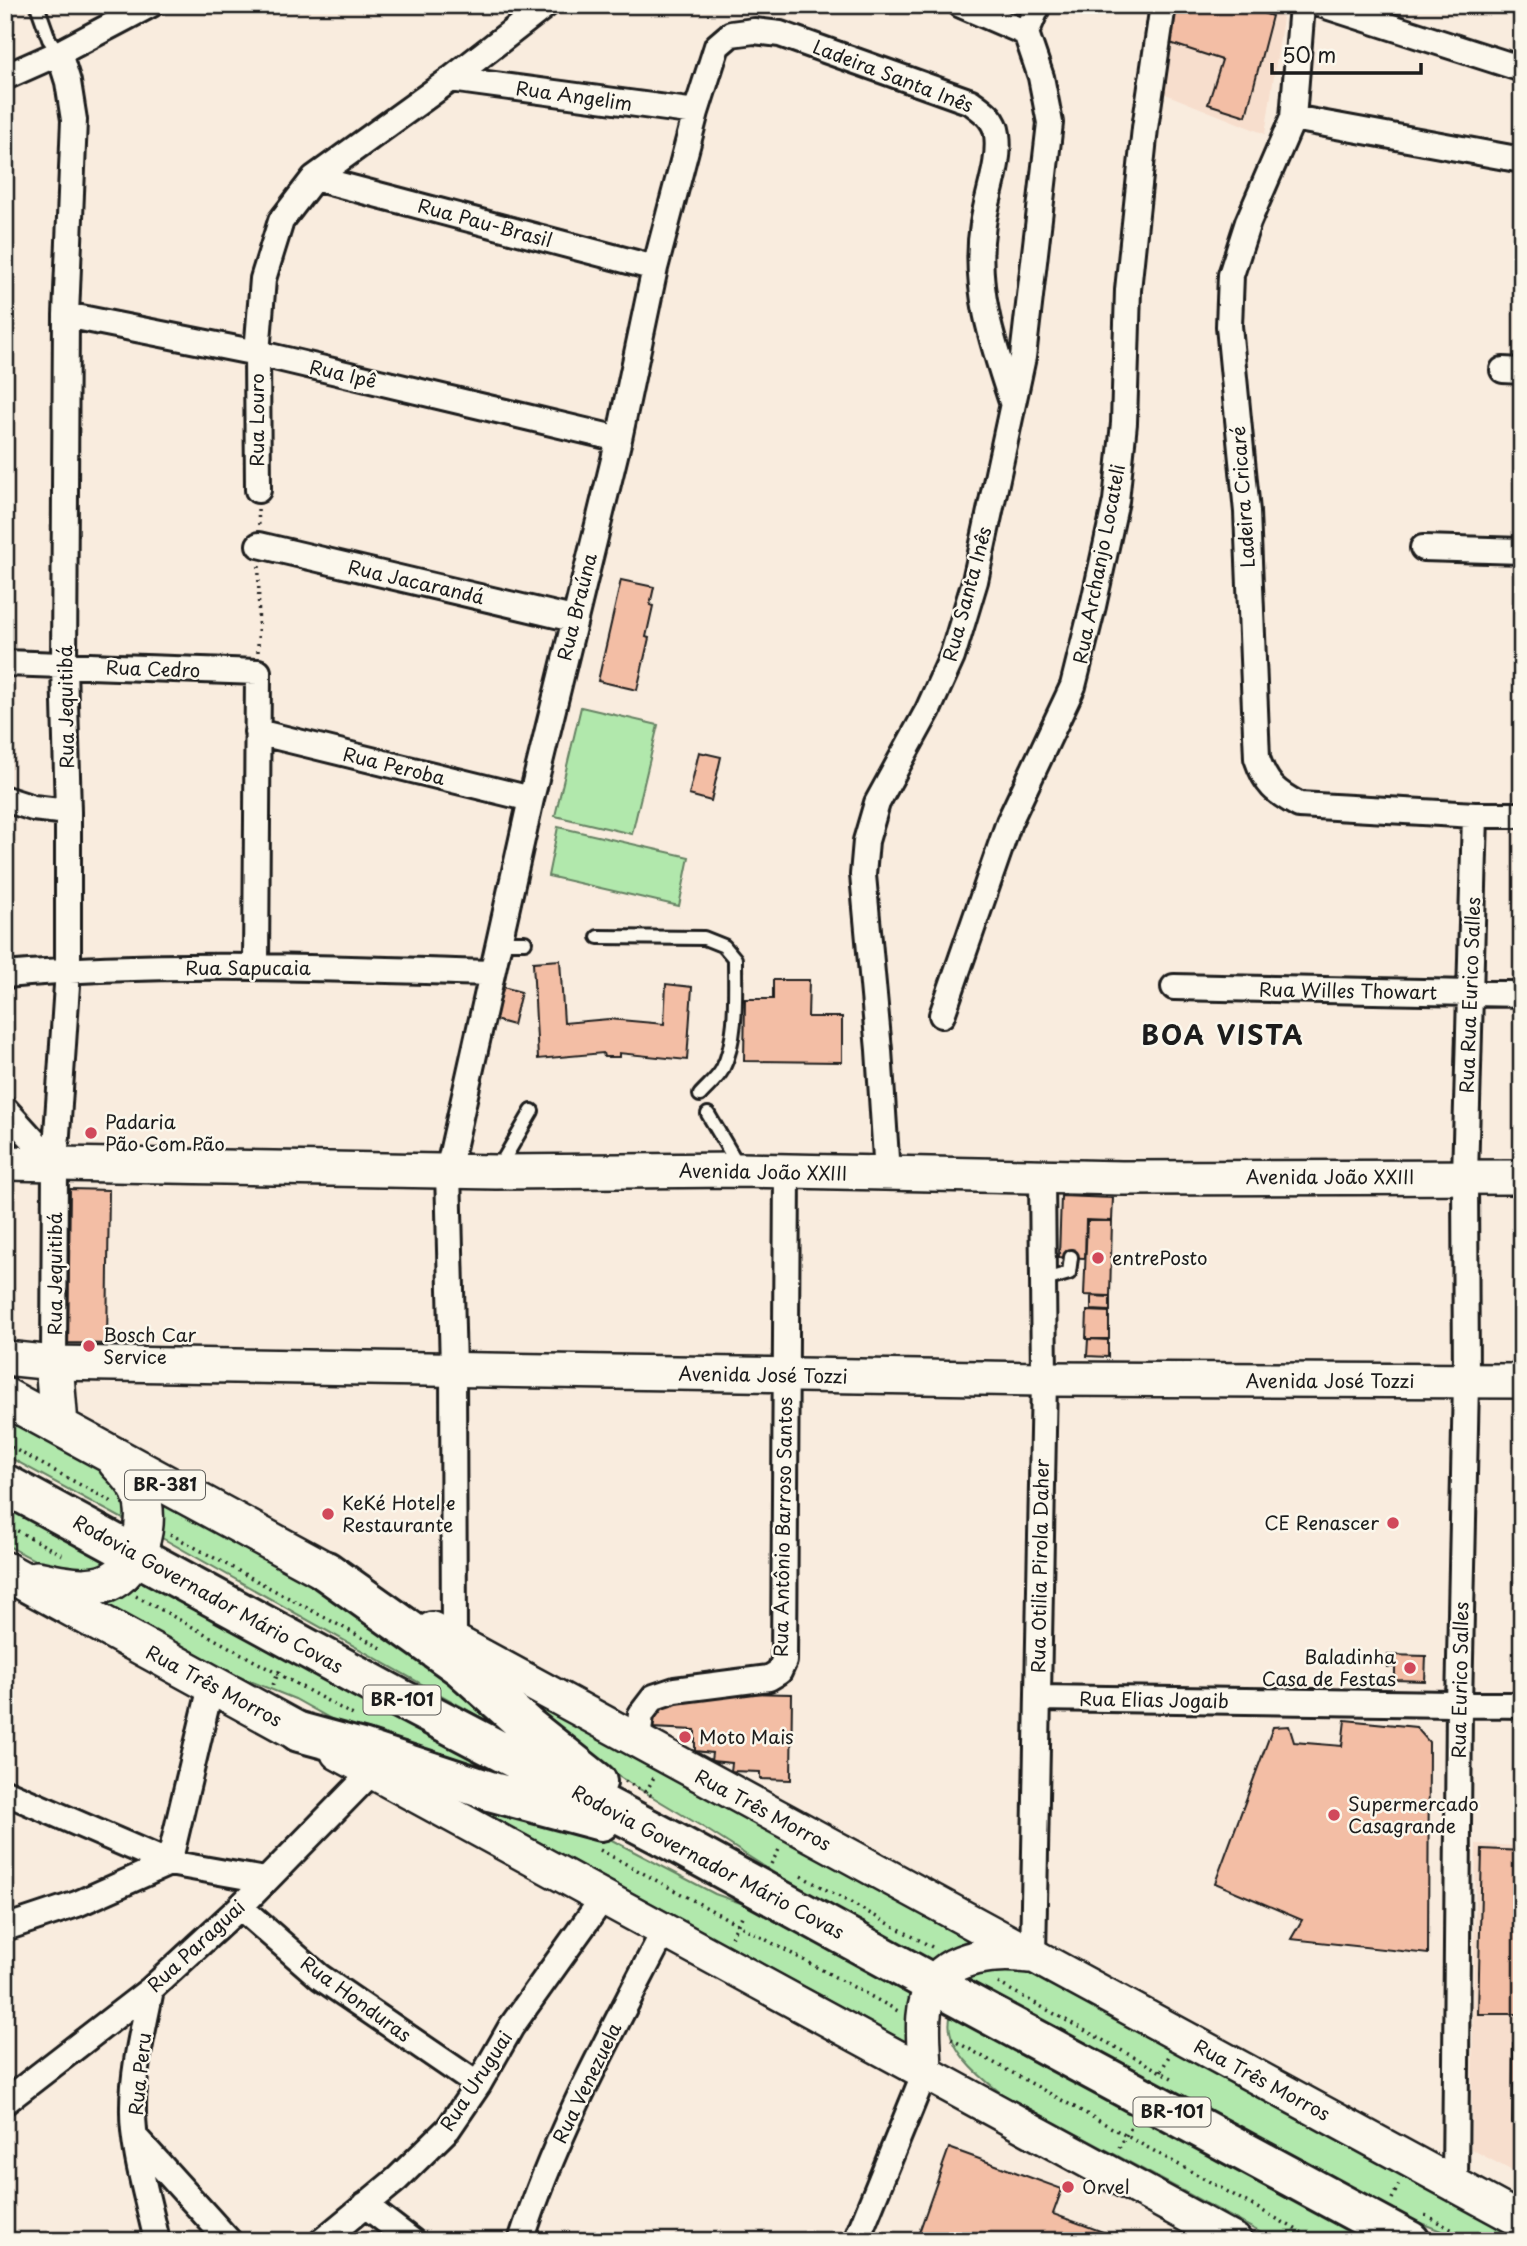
<svg xmlns="http://www.w3.org/2000/svg" width="1527" height="2246" font-family="'Playpen Sans',sans-serif">
	<rect width="100%" height="100%" fill="#f9ecde"/>
	<filter id="ink" filterUnits="userSpaceOnUse"><feTurbulence type="fractalNoise" baseFrequency=".0143" numOctaves="2"/><feDisplacementMap in="SourceGraphic" scale="14" xChannelSelector="R" yChannelSelector="G"/><feConvolveMatrix kernelMatrix="1 2 1 2 8 2 1 2 1" color-interpolation-filters="sRGB"/></filter>
	<g filter="url(#ink)">
		<path fill="#f7decd" d="M1169,5H1263L1276,10L1283,18L1265,134L1158,91Z
			M1476,1844L1522,1846V2176L1471,2149Z"/>
		<path fill="#b1e8ac" stroke="#668264" stroke-width="2" d="M581,707L658,725L632,834L555,816Z
			M558,827L689,857L679,906L548,876Z
			M5,1404L108,1460L134,1525L5,1455Z
			M158,1499L378,1618L551,1757L155,1534Z
			M5,1503L114,1562C108,1566 101,1572 95,1574C70,1582 27,1556 5,1544Z
			M134,1572L559,1803L360,1735L295,1699L225,1671L90,1597Z
			M448,1645L982,1935L964,1942L930,1962L779,1876L706,1829L553,1737Z
			M411,1772L585,1826L715,1894L755,1908L912,1994L908,2043Z
			M1013,1965L1522,2230V2241H1466L1391,2211L965,1984L976,1972Z
			M951,2014L1369,2241H1276L1002,2094C980,2077 941,2045 951,2014Z"/>
		<path fill="#f3bea5" stroke="#1c1c1c" stroke-width="2" d="M1178,5H1238L1272,16L1246,116L1208,104L1222,60L1167,42Z
			M621,580L654,587L650,605L653,606L646,637L649,638L637,690L598,681Z
			M699,752L721,757L711,801L689,795Z
			M560,960L564,1023L609,1019L664,1024L666,984L692,987L687,1060L619,1053V1057H604L603,1053L538,1059L533,962Z
			M773,980H809L808,1017H842V1062L744,1061L745,999H773Z
			M503,987L521,992L513,1025L495,1020Z
			M70,1189L109,1190L107,1344L68,1343Z
			M1061,1196L1113,1198L1112,1221L1086,1220L1085,1258L1059,1257Z
			M1087,1221H1112L1110,1296L1084,1295Z
			M1091,1296L1110,1297V1311L1091,1310Z
			M1087,1311L1109,1312V1339H1086Z
			M1088,1339L1108,1340V1357L1087,1356Z
			M1388,1655L1426,1656L1425,1681L1395,1680V1667H1388Z
			M747,1693L792,1694L791,1780L760,1779V1772L731,1771L732,1763L711,1761L712,1753L695,1751V1730L651,1728L660,1706Z
			M1345,1720L1416,1727L1429,1742L1428,1954L1291,1939L1302,1920L1215,1883L1273,1727L1289,1726L1294,1742L1342,1746Z
			M1482,1849L1522,1851V2014H1478Z
			M1513,2043H1522V2128L1512,2123Z
			M949,2148L1062,2189L1053,2214L1128,2241H916Z
			M1522,2149V2170L1516,2167Z"/>
		<g fill="none" stroke-linecap="round" stroke-linejoin="round">
			<defs>
				<path id="lane" d="M37,5L49,39L59,53
					M598,937L704,938L724,946L735,959C735,992 738,1039 722,1070C717,1079 707,1087 700,1095
					M498,942H525
					M708,1114L738,1165
					M498,1169L532,1111
					M1045,1280L1069,1273L1071,1257"/>
				<path id="street" d="M961,5L1026,33
					M1302,5L1293,118L1248,222L1231,275L1229,326L1247,512L1257,758C1266,785 1275,792 1299,805L1475,815H1522
					M1323,5L1522,69
					M5,77L59,53L150,5
					M451,79L696,112
					M1293,118L1522,160
					M314,178L655,268
					M66,315L257,353L619,439
					M1503,370L1522,371
					M258,490L257,353L263,279L281,221L314,178L451,79L546,5
					M259,545L573,619
					M1423,548L1522,551
					M5,663L258,672L256,966
					M257,732L531,799
					M5,799L33,808L68,812
					M5,975C167,961 329,968 491,973
					M1174,987L1522,994
					M942,1015L1009,822L1073,686L1093,606L1116,501L1124,423L1128,290L1145,128L1163,5
					M5,1109L55,1164
					M887,1174L879,1050L863,875L866,841L877,803L928,710L952,657L975,581L1023,357L1050,123L1041,77L1026,33L1038,5
					M54,1363L55,1164L68,970V812L64,666L66,315L74,120L68,82L59,53
					M454,1641L453,1368L448,1171L531,799L619,439L655,268L696,112L717,46L731,34L754,31L780,34L971,102C983,111 995,118 997,134C1001,163 987,195 983,224C973,286 993,345 1012,402
					M1038,1698L1522,1705
					M638,1742L641,1714L654,1697L675,1690L769,1678L779,1672L784,1661L787,1172
					M5,1792L169,1863L265,1880
					M169,1863L211,1686
					M240,1907L320,1977L478,2085
					M5,1928L77,1904L169,1863
					M1033,1956L1044,1379L1042,1176
					M151,1989C144,2027 133,2067 133,2107C132,2149 148,2199 157,2241
					M5,2102L151,1989L240,1907L372,1772
					M136,2138L229,2241
					M1455,2184L1459,1705L1466,1382L1465,1176L1475,815
					M365,2205L412,2241
					M322,2241L397,2179L448,2129L478,2085L511,2027L603,1898
					M521,2241C556,2132 612,2032 664,1931
					M856,2241L925,2072"/>
				<path id="secondary" d="M5,1163L496,1172L741,1170L1122,1178L1522,1177
					M5,1358L54,1363L1044,1379L1522,1381
					M432,1629L1522,2221
					M338,1753L1235,2241
					M925,2072C925,2045 918,2010 933,1985C950,1955 998,1952 1028,1956"/>
				<path id="primary" d="M54,1363L59,1425
					M5,1397L326,1571
					M5,1571L299,1732
					M37,1580C60,1585 85,1591 107,1583C139,1570 152,1522 140,1492C135,1480 126,1471 117,1462"/>
				<path id="highway" d="M5,1484L395,1696L670,1840L933,1984L1410,2241
					M326,1571L461,1667L529,1728L597,1782
					M299,1732L362,1749L493,1792L601,1821"/>
			</defs>
			<use href="#lane" stroke="#1c1c1c" stroke-width="18"/>
			<use href="#street" stroke="#1c1c1c" stroke-width="30"/>
			<use href="#secondary" stroke="#1c1c1c" stroke-width="38"/>
			<use href="#primary" stroke="#1c1c1c" stroke-width="42"/>
			<use href="#highway" stroke="#1c1c1c" stroke-width="44"/>
			<path stroke="#1c1c1c" stroke-width="3.5" stroke-dasharray="2 5" stroke-linecap="butt" d="M258,509L259,526
				M258,652L259,565
				M5,1444L114,1503
				M5,1524L62,1555
				M170,1534L385,1650
				M136,1596L353,1715
				M273,1685L281,1667
				M625,1781L652,1796
				M646,1792L654,1777
				M600,1850L898,2011
				M771,1864L781,1846
				M801,1876L932,1947
				M731,1937L744,1913
				M998,1983L1172,2078
				M951,2039L1317,2241
				M1161,2071L1169,2056
				M1119,2148L1133,2124
				M1392,2199L1399,2184
				M1425,2215L1473,2241"/>
			<use href="#lane" stroke="#fbf7ec" stroke-width="12"/>
			<use href="#street" stroke="#fbf7ec" stroke-width="24"/>
			<use href="#secondary" stroke="#fbf7ec" stroke-width="33"/>
			<use href="#primary" stroke="#fbf7ec" stroke-width="37"/>
			<use href="#highway" stroke="#fbf7ec" stroke-width="38"/>
		</g>
	</g>
	<g fill="#d1495b" stroke="#fbf7ec" stroke-width="2.5">
		<circle cx="91" cy="1133" r="7"/>
		<circle cx="1098" cy="1258" r="7"/>
		<circle cx="89" cy="1346" r="7"/>
		<circle cx="328" cy="1514" r="7"/>
		<circle cx="1393" cy="1523" r="7"/>
		<circle cx="1410" cy="1668" r="7"/>
		<circle cx="685" cy="1737" r="7"/>
		<circle cx="1334" cy="1815" r="7"/>
		<circle cx="1068" cy="2187" r="7"/>
	</g>
	<g text-anchor="middle" stroke-width="5" stroke-linejoin="round" paint-order="stroke">
		<g fill="#fbf7ec" stroke="#5f5e5a" stroke-width="2">
			<rect x="125" y="1470.5" width="80" height="29" rx="5"/>
			<rect x="363.5" y="1685.5" width="77" height="29" rx="5"/>
			<rect x="1133.5" y="2097.5" width="77" height="29" rx="5"/>
		</g>
		<g font-size="18" font-weight="bold" fill="#1c1c1c">
			<text x="165" y="1491">BR-381</text>
			<text x="402" y="1706">BR-101</text>
			<text x="1172" y="2118">BR-101</text>
		</g>
		<g font-size="19" fill="#1c1c1c" stroke="#fbf7ec">
			<text transform="translate(893 76) rotate(21)" y="7">Ladeira Santa Inês</text>
			<text transform="translate(574 96) rotate(8)" y="7">Rua Angelim</text>
			<text transform="translate(485 223) rotate(15)" y="7">Rua Pau-Brasil</text>
			<text transform="translate(343 374) rotate(13)" y="7">Rua Ipê</text>
			<text transform="translate(257 420) rotate(-90)" y="7">Rua Louro</text>
			<text transform="translate(1243 497) rotate(-94)" y="7">Ladeira Cricaré</text>
			<text transform="translate(1099 564) rotate(-79)" y="7">Rua Archanjo Locateli</text>
			<text transform="translate(416 582) rotate(13)" y="7">Rua Jacarandá</text>
			<text transform="translate(967 594) rotate(-75)" y="7">Rua Santa Inês</text>
			<text transform="translate(577 607) rotate(-76)" y="7">Rua Braúna</text>
			<text transform="translate(153 669) rotate(2)" y="7">Rua Cedro</text>
			<text transform="translate(66 707) rotate(-91)" y="7">Rua Jequitibá</text>
			<text transform="translate(394 766) rotate(14)" y="7">Rua Peroba</text>
			<text x="248" y="975">Rua Sapucaia</text>
			<text transform="translate(1348 991) rotate(1)" y="7">Rua Willes Thowart</text>
			<text transform="translate(1470 995) rotate(-88)" y="7">Rua Rua Eurico Salles</text>
			<text transform="translate(763 1172) rotate(1)" y="7">Avenida João XXIII</text>
			<text x="1330" y="1184">Avenida João XXIII</text>
			<text transform="translate(55 1274) rotate(-90)" y="7">Rua Jequitibá</text>
			<text transform="translate(763 1375) rotate(1)" y="7">Avenida José Tozzi</text>
			<text x="1330" y="1388">Avenida José Tozzi</text>
			<text transform="translate(783 1527) rotate(-89)" y="7">Rua Antônio Barroso Santos</text>
			<text transform="translate(1040 1566) rotate(-89)" y="7">Rua Otilia Pirola Daher</text>
			<text transform="translate(208 1594) rotate(29)" y="7">Rodovia Governador Mário Covas</text>
			<text transform="translate(1460 1680) rotate(-89)" y="7">Rua Eurico Salles</text>
			<text transform="translate(214 1686) rotate(28)" y="7">Rua Três Morros</text>
			<text transform="translate(1154 1700) rotate(1)" y="7">Rua Elias Jogaib</text>
			<text transform="translate(763 1810) rotate(28)" y="7">Rua Três Morros</text>
			<text transform="translate(708 1862) rotate(28)" y="7">Rodovia Governador Mário Covas</text>
			<text transform="translate(196 1946) rotate(-43)" y="7">Rua Paraguai</text>
			<text transform="translate(356 1999) rotate(36)" y="7">Rua Honduras</text>
			<text transform="translate(140 2074) rotate(-84)" y="7">Rua Peru</text>
			<text transform="translate(1262 2080) rotate(28)" y="7">Rua Três Morros</text>
			<text transform="translate(476 2081) rotate(-57)" y="7">Rua Uruguai</text>
			<text transform="translate(587 2083) rotate(-64)" y="7">Rua Venezuela</text>
		</g>
		<g font-size="19" fill="#1c1c1c" stroke="#fbf7ec" text-anchor="start">
			<text x="105" y="1129">Padaria<tspan x="105" dy="22">Pão Com Pão</tspan></text>
			<text x="1112" y="1265">entrePosto</text>
			<text x="103" y="1342">Bosch Car<tspan x="103" dy="22">Service</tspan></text>
			<text x="342" y="1510">KeKé Hotel e<tspan x="342" dy="22">Restaurante</tspan></text>
			<text x="1379" y="1530" text-anchor="end">CE Renascer</text>
			<text x="1396" y="1664" text-anchor="end">Baladinha<tspan x="1396" dy="22">Casa de Festas</tspan></text>
			<text x="699" y="1744">Moto Mais</text>
			<text x="1348" y="1811">Supermercado<tspan x="1348" dy="22">Casagrande</tspan></text>
			<text x="1082" y="2194">Orvel</text>
		</g>
		<g font-size="26" font-weight="bold" letter-spacing="2" fill="#1c1c1c" stroke="#fbf7ec">
			<text x="1223" y="1045">BOA VISTA</text>
		</g>
	</g>
	<rect width="1527" height="2246" fill="none" stroke="#fbf7ec" stroke-width="28"/>
	<rect x="14" y="14" width="1499" height="2218" fill="none" stroke="#1c1c1c" stroke-width="2.5" filter="url(#ink)"/>
	<path d="M1272 63v10h149v-10" fill="none" stroke="#1c1c1c" stroke-width="3.5"/>
	<text x="1282" y="63" font-size="21" fill="#1c1c1c" stroke="#fbf7ec" stroke-width="5" paint-order="stroke">50 m</text>
</svg>
